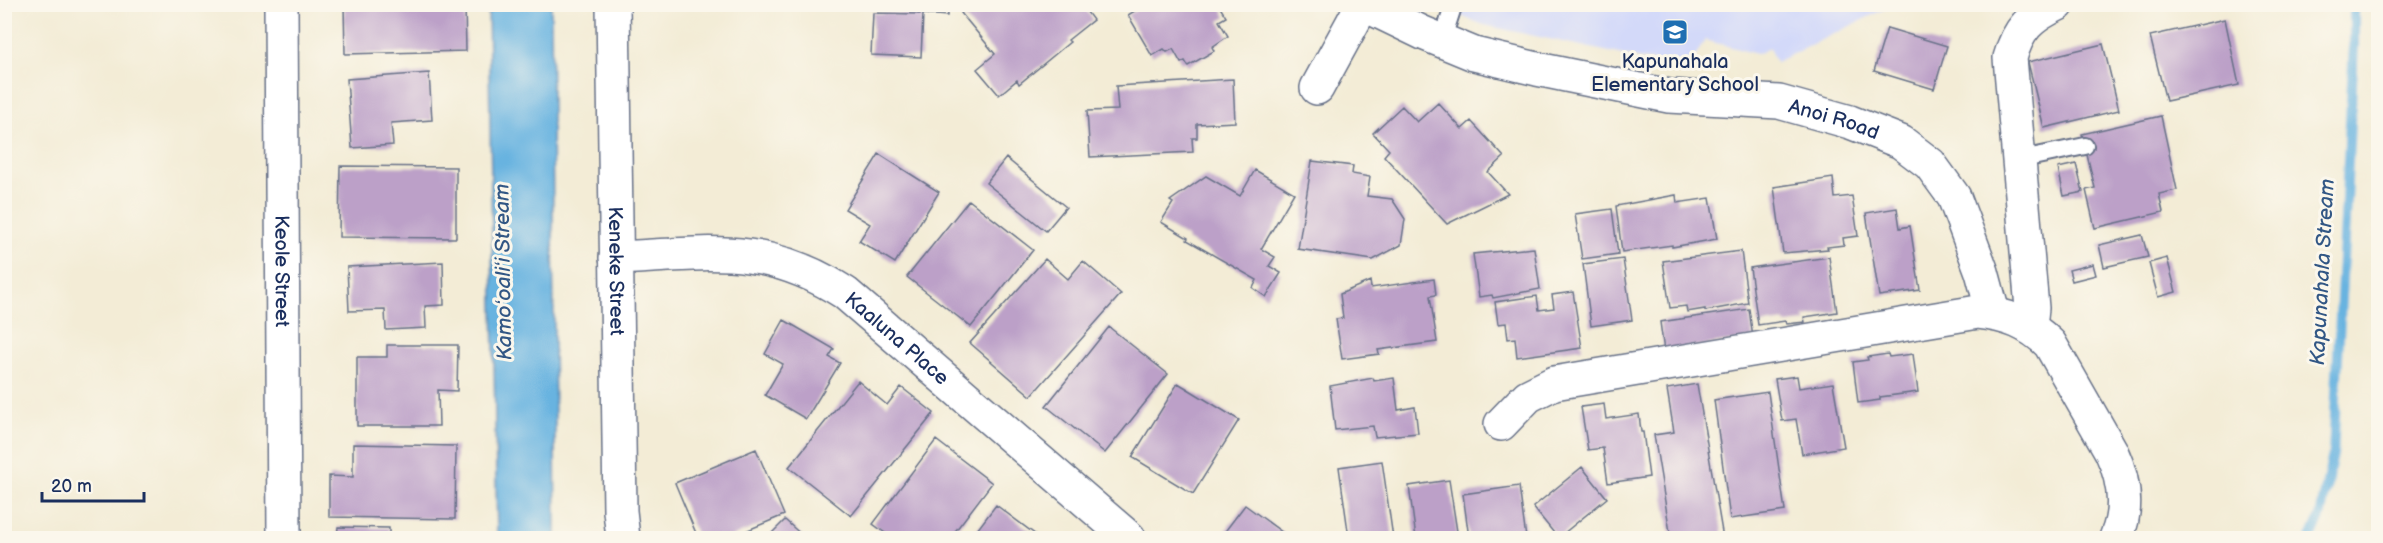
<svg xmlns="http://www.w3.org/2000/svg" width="2383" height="543" font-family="'Balsamiq Sans',sans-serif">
	<rect width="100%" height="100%" fill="#fbf7ec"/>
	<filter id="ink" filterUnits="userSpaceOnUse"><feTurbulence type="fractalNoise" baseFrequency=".0167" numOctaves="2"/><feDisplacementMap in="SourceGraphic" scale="12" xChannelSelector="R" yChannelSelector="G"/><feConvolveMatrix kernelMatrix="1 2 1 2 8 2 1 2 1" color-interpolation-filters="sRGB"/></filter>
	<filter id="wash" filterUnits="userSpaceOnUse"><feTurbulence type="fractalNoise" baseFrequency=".008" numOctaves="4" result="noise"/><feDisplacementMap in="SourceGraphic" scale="24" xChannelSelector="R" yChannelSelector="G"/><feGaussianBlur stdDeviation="1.35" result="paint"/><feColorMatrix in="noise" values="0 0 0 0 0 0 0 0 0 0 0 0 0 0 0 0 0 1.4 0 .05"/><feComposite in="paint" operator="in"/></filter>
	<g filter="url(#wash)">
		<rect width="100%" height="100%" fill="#f3ecd6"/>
		<path fill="#d3d9f9" d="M1432,5H1893L1776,62L1769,48L1757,54L1705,40L1688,69L1484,25Z"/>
		<path fill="#67b3e0" stroke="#41719f" stroke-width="1.5" d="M488,5H551L556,538H497Z"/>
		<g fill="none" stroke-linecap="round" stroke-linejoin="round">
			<path stroke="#67b3e0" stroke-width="10" d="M2311,538L2320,517L2333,454L2354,44V4"/>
		</g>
		<g id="blocks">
			<path fill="#bca0c8" d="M358,4H465L466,51L345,54L344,5Z
				M921,4H948L947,16L923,14L921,57L871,55L873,13L920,14Z
				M971,4H1081L1093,20L1068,40L1070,42L1019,84L1017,80L999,95L977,69L995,54L961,13Z
				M1146,4H1218L1226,17L1219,21L1228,36L1212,47L1214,51L1188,66L1185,61L1181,63L1173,49L1167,52L1164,49L1152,56L1128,15Z
				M2225,19L2239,85L2166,101L2150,36Z
				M1887,28L1947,46L1934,89L1874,71Z
				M2103,44L2119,110L2044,128L2028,62Z
				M429,73L432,120L391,123L393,145L352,148L347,79Z
				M1233,79L1235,122L1197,124V138H1192L1193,152L1090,157L1087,111L1118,110L1116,86Z
				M1438,103L1462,129L1471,121L1504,157L1488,172L1508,194L1447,224L1384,156L1389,150L1373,133L1402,106L1417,122Z
				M2161,116L2177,190L2159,194L2163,212L2095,228L2086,190L2095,188L2082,134Z
				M879,154L939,192L895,263L859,241L870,224L845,209Z
				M1006,158L1066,207L1046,231L986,183Z
				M1312,161L1353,166L1352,174L1370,177L1367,196L1392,199L1405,219L1401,245L1373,260L1298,249Z
				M2076,164L2083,192L2064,196L2058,168Z
				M340,166L456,167V238L339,237Z
				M1255,170L1294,193L1261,249L1275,257L1269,266L1281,273L1266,297L1253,288L1257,280L1187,240L1188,238L1161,222L1173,203L1170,201L1206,176L1240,196Z
				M1833,178L1835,198L1852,196L1858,236L1843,238L1844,245L1827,247L1828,249L1783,253L1774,187Z
				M1676,195L1677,203L1710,198L1717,239L1672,247V245L1622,252L1616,206Z
				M969,200L1033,250L971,327L907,277Z
				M1897,208L1900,228L1910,226L1920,290L1879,296L1866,213Z
				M1612,209L1618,254L1582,259L1575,214Z
				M2142,235L2148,257L2104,267L2099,245Z
				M1534,248L1540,289L1493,298L1492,295L1479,297L1473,254Z
				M1741,251L1748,303L1705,311V309L1687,312L1686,306L1670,308L1663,261Z
				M1829,257L1837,312L1804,317L1805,322L1786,324L1785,321L1758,325L1750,268Z
				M2167,258L2176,292L2158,297L2149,263Z
				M1045,259L1068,279L1083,261L1121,294L1031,396L970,343Z
				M1623,259L1632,320L1591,326L1583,264Z
				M443,262L444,305L425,306L426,328L386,330L385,310L349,311L347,267Z
				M2093,264L2096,275L2072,281L2069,270Z
				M1434,279L1436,295L1430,296L1437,342L1378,350L1379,354L1342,359L1336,319L1343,318L1340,294L1370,281L1371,288Z
				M1573,292L1582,348L1517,357L1515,338L1508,339L1506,323L1498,324L1495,302L1537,296L1539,310L1554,308L1552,295Z
				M1749,309L1753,338L1664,351L1660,322Z
				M784,320L834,349L829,357L840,363L806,419L765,395L783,364L765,354Z
				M1109,327L1168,374L1105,453L1046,406Z
				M387,345H458L457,391L438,390L439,426H357V357H387Z
				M1888,354L1889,357L1913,354L1918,392L1880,397V400L1858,403L1853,362L1868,360L1867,357Z
				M1797,376L1799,388L1833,383L1844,447L1802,454L1796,419L1782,421L1775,379Z
				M1373,378L1374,381L1394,378L1398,410L1415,407L1418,433L1375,437L1373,426L1335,430L1330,386Z
				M858,381L887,405L901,387L934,413L851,516L789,467Z
				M1178,383L1239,420L1193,494L1132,457Z
				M1697,384L1723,538H1671L1654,435L1674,432L1667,389Z
				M1768,392L1785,511L1730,519L1714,400Z
				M1604,404L1606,419L1639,414L1641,432H1643L1649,477L1608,483L1603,448L1588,450L1581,407Z
				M936,440L992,483L950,538H892L873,524Z
				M353,444L456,446L455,519L329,517V476L353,477Z
				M756,449L784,515L729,538H698L675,483Z
				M1382,461L1393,538H1349L1339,467Z
				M1582,467L1607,498L1558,538L1533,507Z
				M1449,480L1458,538H1416L1409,486Z
				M1519,486L1526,538H1469L1463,494Z
				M996,505L1040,538H971Z
				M1245,505L1290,538H1220Z
				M785,520L805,538H767Z
				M338,527L389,528V538H337Z"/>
		</g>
	</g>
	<g filter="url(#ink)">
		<use href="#blocks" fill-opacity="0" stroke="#677188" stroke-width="1.5"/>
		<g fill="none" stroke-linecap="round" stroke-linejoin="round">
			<defs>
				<path id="service" d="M1442,41L1454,4
					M2018,160L2085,146"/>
				<g id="minor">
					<path id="s1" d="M281,4L284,538"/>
					<path id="s2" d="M613,4L620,511L623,538"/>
					<path id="s3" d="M1363,4L1423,33L1474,54L1537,69L1669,96L1779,102L1850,122L1901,142L1930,164L1954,197L1982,272L1993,313"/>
					<path d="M1317,88L1363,4"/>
					<path id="s4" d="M616,258C706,254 765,241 845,293L1129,538"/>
					<path d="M2030,327L2032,308L2010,58C2018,29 2030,17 2058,4"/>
					<path d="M1501,424L1528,396L1554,383L1978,312C2007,315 2029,323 2050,344L2111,451C2124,479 2129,509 2116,538"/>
				</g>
			</defs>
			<use href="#service" stroke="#677188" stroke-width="20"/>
			<use href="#minor" stroke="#677188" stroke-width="36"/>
			<use href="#service" stroke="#fff" stroke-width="16"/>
			<use href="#minor" stroke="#fff" stroke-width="33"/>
		</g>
	</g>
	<defs>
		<symbol id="school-square" viewBox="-11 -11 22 22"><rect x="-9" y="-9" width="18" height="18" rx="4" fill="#1f6fb2" stroke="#fbf7ec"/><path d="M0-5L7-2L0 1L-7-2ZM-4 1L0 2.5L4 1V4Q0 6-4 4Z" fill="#fff"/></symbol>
	</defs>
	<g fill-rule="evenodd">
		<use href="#school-square" x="1660" y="17" width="30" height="30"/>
	</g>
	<g text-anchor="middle" stroke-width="6" stroke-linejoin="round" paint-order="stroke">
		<g font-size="20" fill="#1b2f5e" stroke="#fbf7ec">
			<text x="1675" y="68">Kapunahala<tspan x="1675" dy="23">Elementary School</tspan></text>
		</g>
		<g font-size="20" fill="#1b2f5e" stroke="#fbf7ec">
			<text dy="7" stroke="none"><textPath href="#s3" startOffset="489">Anoi Road</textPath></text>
			<text dy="7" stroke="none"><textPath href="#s1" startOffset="267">Keole Street</textPath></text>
			<text dy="7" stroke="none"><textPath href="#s2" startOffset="267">Keneke Street</textPath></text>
			<text dy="7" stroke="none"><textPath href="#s4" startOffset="306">Kaaluna Place</textPath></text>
		</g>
		<g font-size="21" font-style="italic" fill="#325785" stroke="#fbf7ec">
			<text transform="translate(503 272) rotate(-91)" y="7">Kamoʻoaliʻi Stream</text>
			<text transform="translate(2322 272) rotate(-87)" y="7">Kapunahala Stream</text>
		</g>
	</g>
	<rect width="2383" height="543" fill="none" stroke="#fbf7ec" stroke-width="24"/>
	<path d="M42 492v9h102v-9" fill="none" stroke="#1b2f5e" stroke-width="3"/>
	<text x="51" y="492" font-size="18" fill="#1b2f5e" stroke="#fbf7ec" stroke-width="4.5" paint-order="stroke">20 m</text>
</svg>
